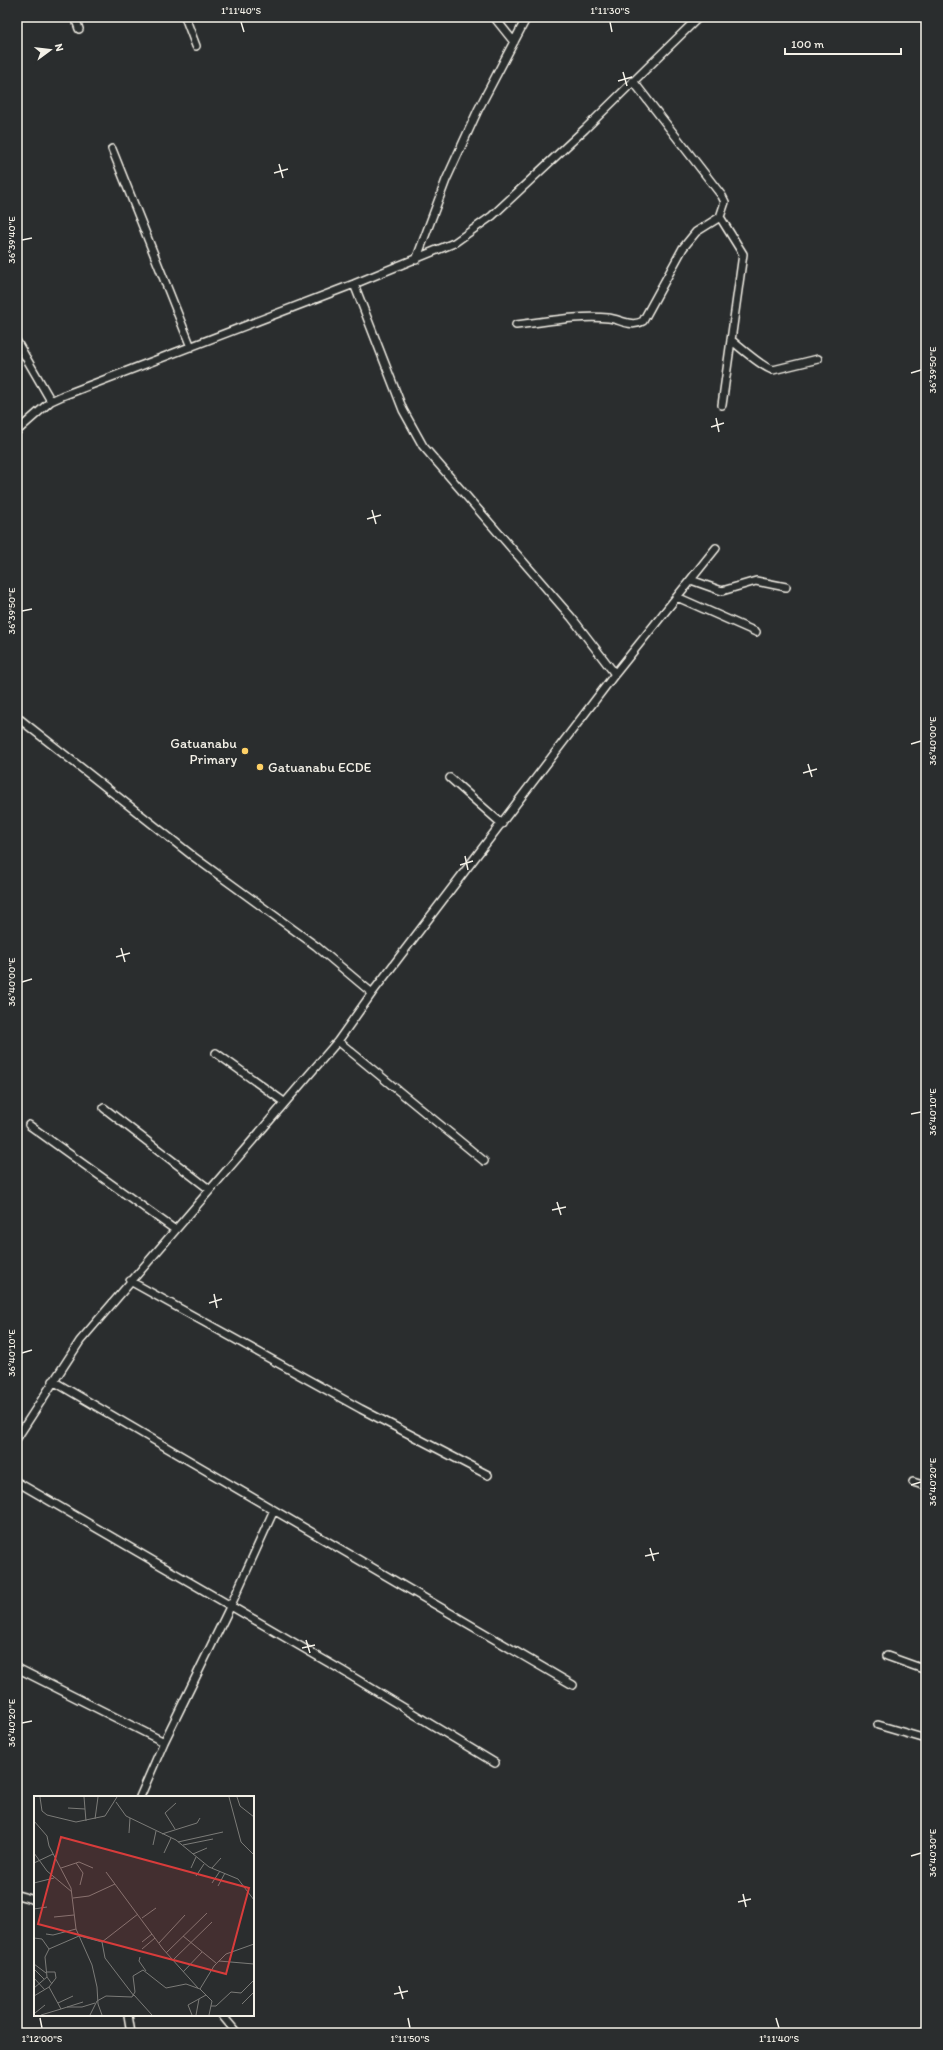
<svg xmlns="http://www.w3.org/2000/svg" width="943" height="2050" font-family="Itim,sans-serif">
	<rect width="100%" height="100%" fill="#2a2d2e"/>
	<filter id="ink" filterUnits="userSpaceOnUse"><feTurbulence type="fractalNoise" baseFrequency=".025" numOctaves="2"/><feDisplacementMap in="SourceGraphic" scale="8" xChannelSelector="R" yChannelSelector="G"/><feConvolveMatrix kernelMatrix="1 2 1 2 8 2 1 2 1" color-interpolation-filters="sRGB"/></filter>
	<g filter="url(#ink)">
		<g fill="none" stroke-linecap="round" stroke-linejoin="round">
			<defs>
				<path id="minor" d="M75,17L79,29
					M185,17L196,46
					M494,17L514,42
					M633,81L722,196L725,202L720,217L743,254L722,405
					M112,149L191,347
					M416,260L446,180L478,110L527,17
					M354,284L403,410L423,446L572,618L615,674
					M516,325C545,322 578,315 608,318C620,319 631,328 643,321L683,248L696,232L720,217
					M731,340C741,348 763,368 773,370L818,359
					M17,342L51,401
					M17,431L51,401L62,396L354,284L454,243L492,216L585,129L699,17
					M691,580L722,591L756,581L786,587
					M677,597L756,632
					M17,717L194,857L316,946L372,993
					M450,778L502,824
					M338,1041L484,1161
					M216,1053L284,1102
					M104,1108L209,1189
					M29,1125L174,1229
					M130,1281L361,1409L488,1475
					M53,1381L573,1685
					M17,1438L80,1341L338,1041L372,993L615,674L716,548
					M17,1482L343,1671L495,1763
					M913,1482L926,1486
					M887,1656L926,1670
					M17,1668L164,1742
					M878,1725L926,1739
					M140,1797L164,1742L231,1605L274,1510
					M17,1895L35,1900
					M128,2015L131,2033
					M222,2015L237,2033
					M923,2033L926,2030"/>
			</defs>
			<use href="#minor" stroke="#f4f1e8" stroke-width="10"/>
			<use href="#minor" stroke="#2a2d2e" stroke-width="7"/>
		</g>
	</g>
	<path fill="none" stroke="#f4f1e8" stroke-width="1.5" d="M241,22L244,32M610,22L612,32M623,72L627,86M618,81L632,77M279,164L283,178M274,173L288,169M22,240L32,238M911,373L921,370M716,418L719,432M711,427L724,423M372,510L376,524M367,519L381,515M22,611L32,609M911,744L921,741M808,764L812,777M803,773L817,769M465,856L468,870M460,865L473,861M121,948L125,962M116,957L130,953M22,982L32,979M911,1114L921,1112M557,1202L561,1215M552,1210L566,1207M214,1294L217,1308M209,1303L222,1299M22,1353L32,1350M911,1485L921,1482M650,1548L654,1561M645,1556L659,1553M306,1640L310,1653M302,1648L315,1645M22,1723L32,1721M911,1856L921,1853M743,1894L746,1907M738,1902L751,1899M399,1986L403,1999M394,1994L408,1991M40,2018L42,2028M408,2018L410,2028M776,2018L779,2028"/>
	<g fill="#ffd166" stroke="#2a2d2e" stroke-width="1.5">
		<circle cx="245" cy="751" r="4"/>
		<circle cx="260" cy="767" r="4"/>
	</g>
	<g text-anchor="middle" stroke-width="3" stroke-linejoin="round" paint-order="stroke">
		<g font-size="14" fill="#f4f1e8" stroke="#2a2d2e" text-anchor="end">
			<text x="237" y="748">Gatuanabu<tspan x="237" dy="16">Primary</tspan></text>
			<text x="268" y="772" text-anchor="start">Gatuanabu ECDE</text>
		</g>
	</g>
	<g transform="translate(34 1796)">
		<rect width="220" height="220" fill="#2a2d2e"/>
		<path fill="none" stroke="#7b7b78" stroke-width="1" d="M6,1L8,15L13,19L42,26L71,20L83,1M50,1L52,25M195,1L207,46L220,59M203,1L206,10L220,21M82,6L92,20L142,44L175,71L204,83L220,104M34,12L51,13M61,23L64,1M0,25L13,40L15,50L37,92L42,133L58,169L63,191L64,208L68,219M141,33L131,17L142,7M95,37L96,22M128,38L163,27L166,22M144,46L189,36M119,49L122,35M149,49L179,43M0,57L13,75L38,96M130,57L137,42M159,58L173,52M0,67L19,58M42,67L49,77L46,89M27,72L45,66L59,72M157,72L162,61M178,72L187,62M72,76L129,153L164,192M162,80L170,68M0,87L20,82M178,87L186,75M184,90L191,77M39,102L55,100L81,88M0,113L13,111M20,121L40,119M108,122L122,112M12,138L19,139L42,133M46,140L68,146L71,162L100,200M149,140L182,167M0,142L8,143L15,153L11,161L13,181L18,188M68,146L104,118M108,146L118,138M125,147L151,119M15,153L45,140M108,153L121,142M132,157L173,117M106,161L105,165L112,175M139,164L178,126M185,165L220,168M0,168L12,177M0,173L10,183M149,176L168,156M0,182L11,194M0,192L13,181M166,193L180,170L192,158L220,148M100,199L118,219M0,200L15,191L22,182L21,176H13M24,207L39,200M208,208L220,196M177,210H182L197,196L207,197L220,184M33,211H48L61,207M27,213L49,206M1,217L11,209M7,219L27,213L15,191M56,219L63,205L72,200L98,201L101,196L99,180L109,174L132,192L152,188L166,193L178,205L175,219M158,219L154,209L172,199M162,219L165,203"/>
		<path fill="#d93c3b" fill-opacity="0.15" stroke="#d93c3b" stroke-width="2" d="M27,41L215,92L192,178L4,128Z"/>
		<rect width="220" height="220" fill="none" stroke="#f4f1e8" stroke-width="2"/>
	</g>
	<rect width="943" height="2050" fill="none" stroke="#2a2d2e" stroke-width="44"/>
	<g transform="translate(50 50) rotate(75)" stroke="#2a2d2e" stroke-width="3" paint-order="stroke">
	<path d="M0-3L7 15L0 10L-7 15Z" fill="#f4f1e8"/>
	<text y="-6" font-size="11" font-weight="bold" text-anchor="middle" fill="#f4f1e8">N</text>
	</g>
	<path d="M785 48v6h116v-6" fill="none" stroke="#f4f1e8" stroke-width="2"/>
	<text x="791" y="48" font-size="12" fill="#f4f1e8" stroke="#2a2d2e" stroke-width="3" paint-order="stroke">100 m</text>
	<rect x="22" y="22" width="899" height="2006" fill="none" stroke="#f4f1e8" stroke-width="1.5"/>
	<g font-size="10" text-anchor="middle" fill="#f4f1e8">
		<text x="241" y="14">1°11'40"S</text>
		<text x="610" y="14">1°11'30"S</text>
		<text transform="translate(11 240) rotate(-90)" y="4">36°39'40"E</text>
		<text transform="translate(932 370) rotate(-90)" y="4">36°39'50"E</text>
		<text transform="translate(11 611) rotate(-90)" y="4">36°39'50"E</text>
		<text transform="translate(932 741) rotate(-90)" y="4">36°40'00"E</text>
		<text transform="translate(11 982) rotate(-90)" y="4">36°40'00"E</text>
		<text transform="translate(932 1112) rotate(-90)" y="4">36°40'10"E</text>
		<text transform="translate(11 1353) rotate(-90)" y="4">36°40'10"E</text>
		<text transform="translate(932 1482) rotate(-90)" y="4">36°40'20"E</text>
		<text transform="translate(11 1723) rotate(-90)" y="4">36°40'20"E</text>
		<text transform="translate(932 1853) rotate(-90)" y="4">36°40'30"E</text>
		<text x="42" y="2042">1°12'00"S</text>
		<text x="410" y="2042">1°11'50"S</text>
		<text x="779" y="2042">1°11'40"S</text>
	</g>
</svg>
